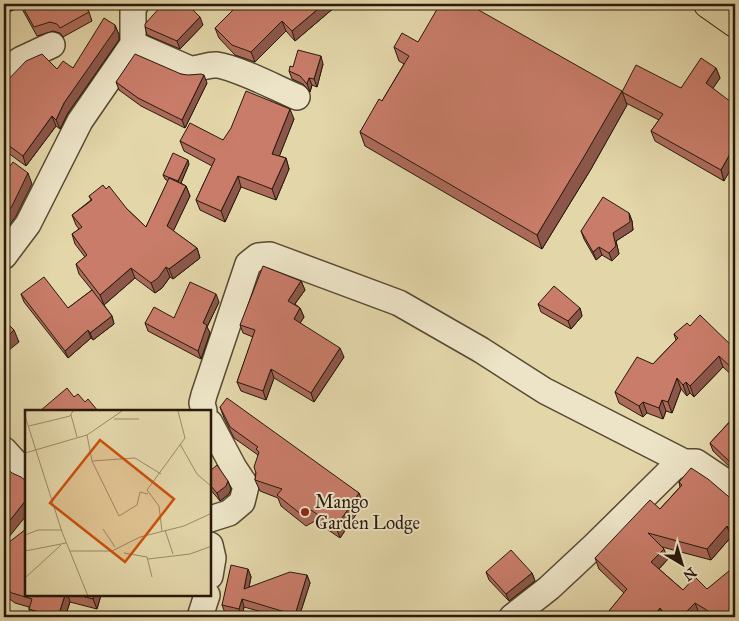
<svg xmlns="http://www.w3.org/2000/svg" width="739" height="621" font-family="'IM FELL Great Primer',serif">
	<rect width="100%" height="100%" fill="#e3d6a9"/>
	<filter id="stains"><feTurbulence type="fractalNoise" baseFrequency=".004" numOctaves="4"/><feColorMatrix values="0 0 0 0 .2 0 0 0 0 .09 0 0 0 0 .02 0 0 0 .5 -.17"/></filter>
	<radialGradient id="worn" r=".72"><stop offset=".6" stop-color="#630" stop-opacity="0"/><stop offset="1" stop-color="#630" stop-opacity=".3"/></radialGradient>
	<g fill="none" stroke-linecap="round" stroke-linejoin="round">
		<defs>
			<path id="minor" d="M133,44L190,69C201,69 208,64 217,65C238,68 276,88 297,97
				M4,70L22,59L52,45
				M4,256L28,224L80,121L133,44V7L136,4
				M204,411L202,403L204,395L248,264L258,256L270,255L399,303L481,350L545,391L684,462
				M210,423L234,468L246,486L242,502L229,513L210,519
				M4,450L26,474
				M210,545L213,558L210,576
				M200,617L207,595
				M512,617L549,588L594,546L673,468L684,462H696L735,488"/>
			<path id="major" d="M708,4L735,23"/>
		</defs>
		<use href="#minor" stroke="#574933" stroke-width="28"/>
		<use href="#major" stroke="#281a0c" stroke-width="30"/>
		<use href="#minor" stroke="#ede4c7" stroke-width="25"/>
		<use href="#major" stroke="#e3d6a9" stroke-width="28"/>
	</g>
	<path fill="#ac6b5a" stroke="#281a0c" d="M4,4H84L89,12L92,21L63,37L60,33L53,31L37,36L21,7L4,14Z
		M228,4H333L335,7L295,41L286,31L255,62L235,55L219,38L215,28L233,10Z
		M115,25L119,35V40L68,113L60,129L56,126L26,166L4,150V84L57,69L73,68Z
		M203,25L180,49L147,35L145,27Z
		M418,42L622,92L681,88L716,68L720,78L713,88L724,181L655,141L651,131L659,120L626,103L627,105L591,169L542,249L365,146L360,132L382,101L404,64L399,61L394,47Z
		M323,64L317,87L312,85L310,92L303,84L292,79L289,71L293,67Z
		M181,74L207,83L185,128L141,106L119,90L116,82Z
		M294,119L279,156L286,158L289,169L276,200L241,187L225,222L200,210L196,200L212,166L184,151L180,141L223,140Z
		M189,164L181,183L186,186L190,196L173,231L197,248L200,258L173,279L170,277L162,288L155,293L135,278L104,305L112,316L114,324L93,340L91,338L68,358L24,302L21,294L68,308L92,290L79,274L76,264L85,257L75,244L72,234L79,229L76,225L72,215L91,200L89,196L106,189L146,227L168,181L165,179L163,175Z
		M629,213L632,221L633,230L616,241L619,254L612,261L602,255L596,260L584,239L581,231Z
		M301,281L305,290L295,304L300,308L304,317L300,323L344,357L314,402L274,378L266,400L241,391L237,382L253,337L243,333L240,325Z
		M219,302L207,327L210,333L201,359L148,331L145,323L174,318Z
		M538,304L580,308L582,316L571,329L541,312Z
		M674,334L735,349V378L723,367L694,397L690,393L687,396L681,389L672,413L666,411L663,419L647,413L643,417L619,403L615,392L653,364L676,340Z
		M220,407L359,493L363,504L340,538L315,521L306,526L281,506L278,498L260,491L255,480L258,455L234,438L224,418Z
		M735,416V465L732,469L713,451L710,443Z
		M210,471L228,481L231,489L229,494L220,501L210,489Z
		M679,482L735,502V542L731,537L711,560L662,547L668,559L659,569L683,590L735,617H705L699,613L695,617H604L624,593L599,569L595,558L660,509L680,487Z
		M4,546L26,595H101L97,609L70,602L65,617H32L29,609V607L15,603L7,597L4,589Z
		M248,569L251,577L249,587L307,575L310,583L299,617H280L244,607L242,617L225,613L222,605Z
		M486,572L532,573L535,581L509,601L489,580Z"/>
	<path fill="#8c574a" stroke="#281a0c" d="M324,4H333L335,7L295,41L292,31Z
		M200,17L203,25L180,49L177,41Z
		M282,21L286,31L255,62L251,52Z
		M115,25L119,35V40L68,113L60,129L56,120L64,103Z
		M321,56L323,64L317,87L314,79Z
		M716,68L720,78L709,94L706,83Z
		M204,75L207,83L185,128L182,120Z
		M309,78L312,85L310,92L307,84Z
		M622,91L627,105L591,169L542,249L537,235Z
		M290,109L294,119L276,165L272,154Z
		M52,116L56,126L26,166L23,156Z
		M735,145V162L724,181L721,170Z
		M286,158L289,169L276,200L272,189Z
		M188,160L189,164L180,185L178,181Z
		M28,173L32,184L16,216L4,232V217Z
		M238,176L241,187L225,222L221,211Z
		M186,186L190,196L171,236L167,226Z
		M629,213L632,221L633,230L616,241L619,254L612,261L609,253L613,233Z
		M599,247L602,255L596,260L593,252Z
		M197,248L200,258L173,279L169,269Z
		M166,267L170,277L162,288L155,293L151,283Z
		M131,268L135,278L104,305L100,295Z
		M301,281L305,290L291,309L288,301Z
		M216,294L219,302L207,327L210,333L201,359L198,351L203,323Z
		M300,308L304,317L297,328L294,319Z
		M580,308L582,316L571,329L568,321Z
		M112,316L114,324L93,340L90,333Z
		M14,330L19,342L4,354V340Z
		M88,330L91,338L68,358L65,351Z
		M340,348L344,357L314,402L311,393Z
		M719,356L723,367L694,397L690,386Z
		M271,369L274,378L266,400L263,391Z
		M677,378L681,389L672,413L668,402Z
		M686,382L690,393L687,396L683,385Z
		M662,400L666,411L663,419L659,408Z
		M643,402L647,413L643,417L639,406Z
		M735,454V465L732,469L729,461Z
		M228,481L231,489L229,494L220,501L217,493Z
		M359,493L363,504L340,538L336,527Z
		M26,500V516L4,543V528Z
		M727,526L731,537L711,560L707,549Z
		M664,549L668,559L655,573L651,562Z
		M248,569L251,577L247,597L244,589Z
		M532,573L535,581L509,601L506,594Z
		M307,575L310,583L299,617H296L295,615Z
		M65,595H68L70,602L65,617H58Z
		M94,595H101L97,609L93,599Z
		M242,599L244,607L242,617L239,609Z
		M695,603L699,613L695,617H681Z
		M660,608L664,617H658L656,613Z
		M655,612L657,617H650Z
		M735,613V617H730Z"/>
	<path fill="#c87c69" stroke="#281a0c" d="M21,4H84L89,12L60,28L57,24L50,22L34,27Z
		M163,4H187L200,17L177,41L145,27V24Z
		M233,4H324L292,31L282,21L251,52L232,45L215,28L236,7Z
		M440,4H468L622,91L585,155L537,235L360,132L379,99L382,101L409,56L394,47L402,33L418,42Z
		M104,18L115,25V30L64,103L56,120L52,116L23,156L4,142V84L26,61L42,54L57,69L63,61L73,68Z
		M298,50L321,56L314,79L309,78L307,84L300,76L289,71L290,66L293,67Z
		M135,54L181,74L188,75L201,74L204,75L182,120L138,98L116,82Z
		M701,58L716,68L706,83L735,105V145L721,170L651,131L663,114L622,92L636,65L681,88Z
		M246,91L290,109L272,154L286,158L272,189L238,176L221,211L196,200L215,159L180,141L190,123L223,140L231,128Z
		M173,153L188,160L178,181L163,175Z
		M13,162L28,173L12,206L4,217V174Z
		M169,178L186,186L167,226L197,248L169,269L166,267L158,278L151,283L131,268L100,295L76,264L87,255L72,234L82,227L72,215L92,200L89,196L103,185L106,189L109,186L127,209L146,227Z
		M603,197L629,213L630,222L613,233L616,246L609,253L599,247L593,252L581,231Z
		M263,266L301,281L288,301L300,308L294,319L340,348L311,393L271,369L263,391L237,382L255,330L240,325Z
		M44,277L68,308L92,290L112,316L90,333L88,330L65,351L21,294Z
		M190,282L216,294L203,323L207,325L198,351L145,323L154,307L174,318Z
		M554,286L580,308L568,321L538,304Z
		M700,315L735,349V371L719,356L690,386L686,382L683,385L677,378L668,402L662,400L659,408L643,402L639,406L615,392L637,357L653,364L678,338L674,334L687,323L690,326Z
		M4,320L14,330L4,340Z
		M67,388L74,397L78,394L85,402L88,399L98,411H40Z
		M227,398L359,493L336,527L311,510L302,515L277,495L282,489L255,480L256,473L254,467L259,452L256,449L258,447L230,427L220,407Z
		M735,416V454L729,461L710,443Z
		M4,465L12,473L21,477L26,481V500L4,528Z
		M217,465L228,481L226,486L217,493L210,485V471Z
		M691,468L708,479L735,502V536L727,526L707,549L648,533L664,549L651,562L683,590L695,577L707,589L735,566V613L730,617H718L695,603L681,617H667L660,608L656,613L655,612L650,617H604L627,589L595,558L650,500L660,509L682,485L679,482Z
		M26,529V595H65L58,617H55L29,609L32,599L12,593L4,587V546Z
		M511,550L532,573L506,594L486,572Z
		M231,565L248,569L244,589L290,572L307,575L295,615L242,599L239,609L222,605Z
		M78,595H94L93,599Z"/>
	<circle fill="#8f2418" stroke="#ede4c7" stroke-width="2" cx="305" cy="512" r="5"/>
	<g text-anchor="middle" stroke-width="4" stroke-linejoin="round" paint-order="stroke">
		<g font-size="18" fill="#281a0c" stroke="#ede4c7" text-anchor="start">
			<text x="315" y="508">Mango<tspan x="315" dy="21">Garden Lodge</tspan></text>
		</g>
	</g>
	<g transform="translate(25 410)">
		<rect width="186" height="186" fill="#e3d6a9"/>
		<path fill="none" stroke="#988b6a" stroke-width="1" d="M46,5L52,27M0,6L37,122L63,186M89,9H114M4,16L45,6L48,1M62,25L67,51L110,48L136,64M155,34L172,64L187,77M0,43L62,25L97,1M67,51L94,106L112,95L115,82L123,84M78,119L90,137M140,120L148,144M137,121L134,96L122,80L160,28L153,1M0,125L13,120H37M0,141L41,133M45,141H87L115,127L159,116L187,103M99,143L122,147L127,167M123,149L165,144L187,136M0,168L36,135"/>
		<path fill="#cb500c" fill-opacity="0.15" stroke="#cb500c" stroke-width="2.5" d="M75,30L149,89L100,152L25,93Z"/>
		<rect width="186" height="186" fill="none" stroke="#281a0c" stroke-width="2.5"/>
	</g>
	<rect width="739" height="621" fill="none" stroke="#e3d6a9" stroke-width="20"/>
	<rect x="5" y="5" width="729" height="611" fill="none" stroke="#281a0c" stroke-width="2.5"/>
	<rect x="10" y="10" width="719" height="601" fill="none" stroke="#281a0c"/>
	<g transform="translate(682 564) rotate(142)" stroke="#ede4c7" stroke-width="4" paint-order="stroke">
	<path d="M0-4L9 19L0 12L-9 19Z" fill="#281a0c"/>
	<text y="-8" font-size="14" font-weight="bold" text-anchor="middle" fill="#281a0c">N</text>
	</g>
	<rect width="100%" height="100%" filter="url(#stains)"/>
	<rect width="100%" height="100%" fill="url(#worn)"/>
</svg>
